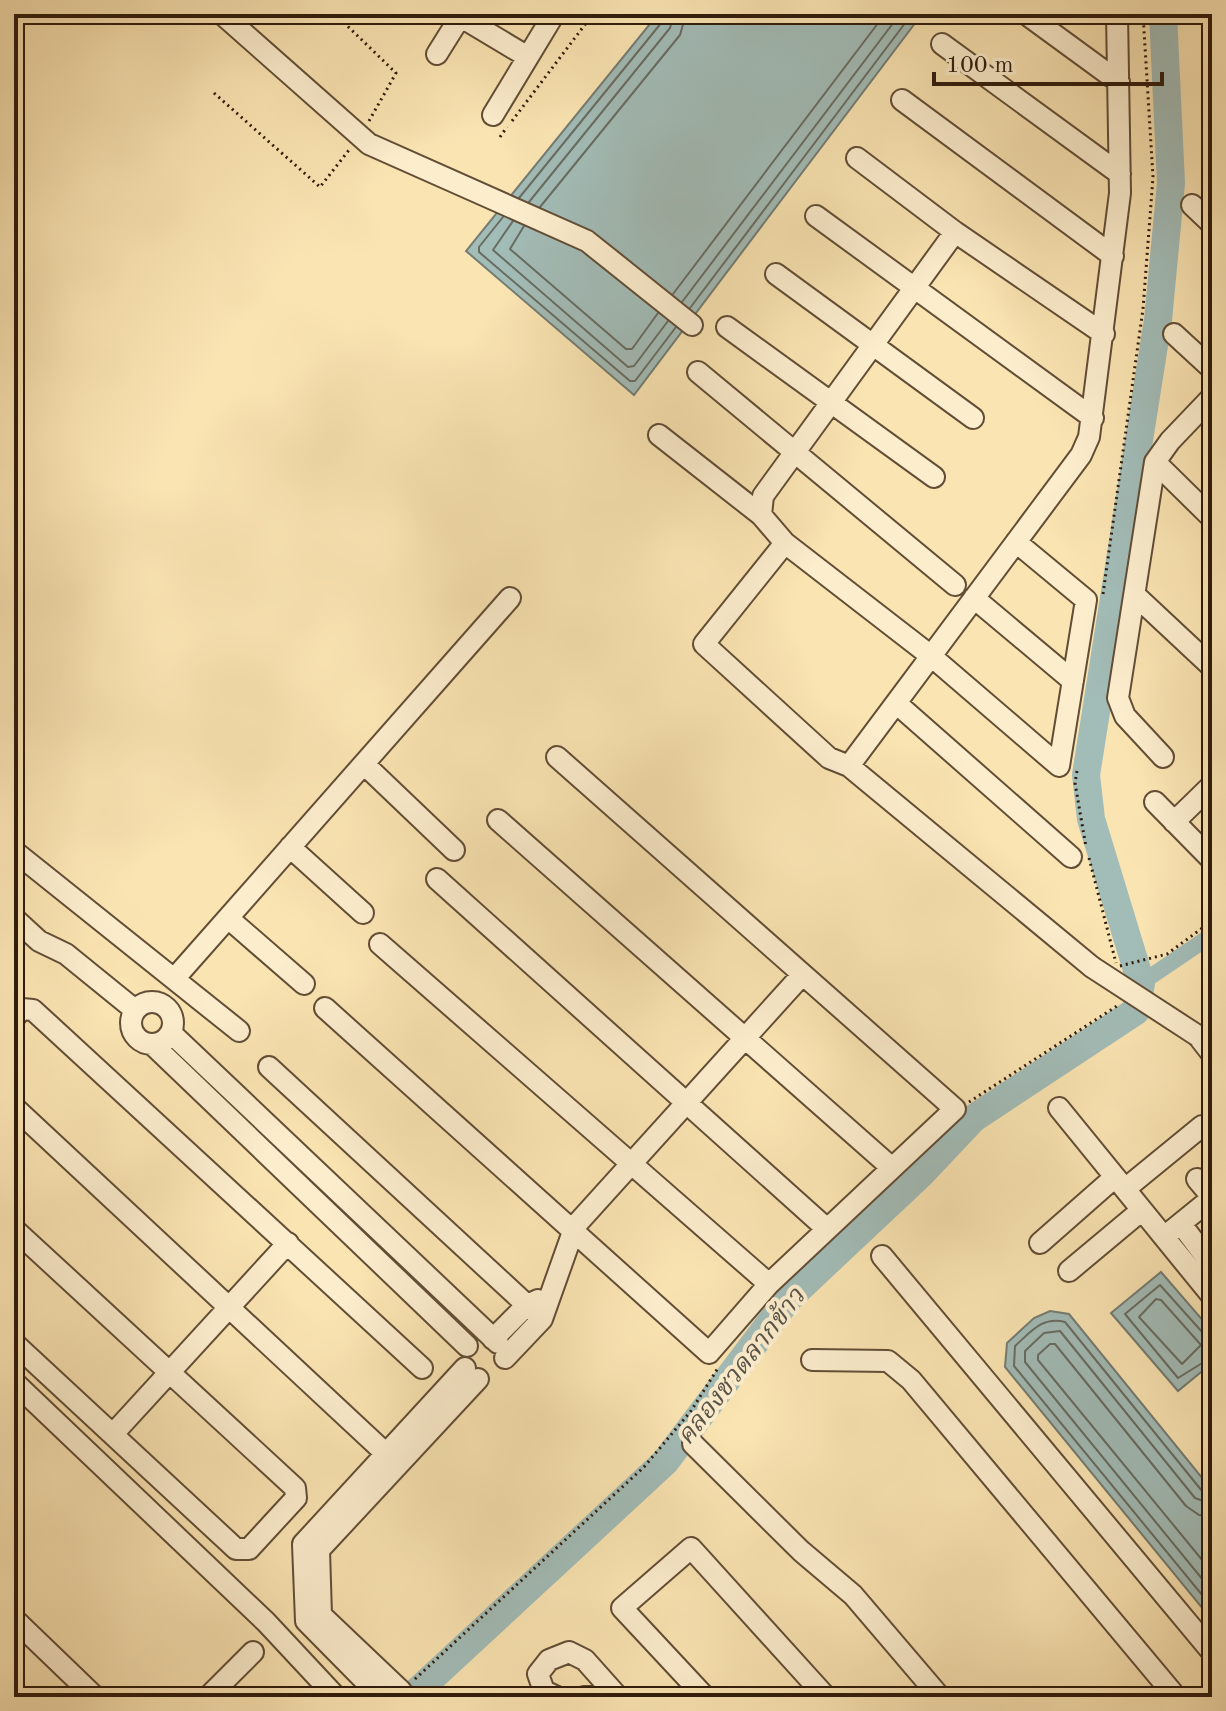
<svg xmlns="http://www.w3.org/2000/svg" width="1226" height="1711" font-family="'Old Standard TT','Noto Serif Thai',serif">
	<rect width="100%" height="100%" fill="#fae4b2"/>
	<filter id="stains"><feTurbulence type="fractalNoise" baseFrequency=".0025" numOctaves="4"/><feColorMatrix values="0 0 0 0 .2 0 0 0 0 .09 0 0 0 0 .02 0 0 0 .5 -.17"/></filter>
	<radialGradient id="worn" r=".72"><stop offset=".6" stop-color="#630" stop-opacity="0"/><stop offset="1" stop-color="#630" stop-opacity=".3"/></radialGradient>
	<path fill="#a2bcb7" stroke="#747c73" stroke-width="2" d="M658,14H922L634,395L466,251Z
		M1161,1272L1212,1331V1363L1178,1391L1111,1313Z
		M1050,1311L1069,1314L1212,1490V1620L1005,1367L1007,1343L1034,1318Z"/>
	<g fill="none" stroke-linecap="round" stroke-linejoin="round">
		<path stroke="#686c62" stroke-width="2" d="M519,198L662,22L664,14
			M529,202L670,28L674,14
			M540,207L680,35L686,14
			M503,217L479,247V252L630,381H635L676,327
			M513,221L493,250L628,367L634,366L668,321
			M524,226L510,249L626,349H632L658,313
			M673,294L885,14
			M682,302L900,14
			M690,308L912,14
			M1156,1299L1161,1300L1201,1345L1182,1364L1139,1317Z
			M1212,1336L1203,1333L1160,1285L1125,1314L1178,1378L1212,1357
			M1212,1494L1202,1491L1065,1322C1042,1316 1031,1332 1015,1346L1014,1366L1212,1607
			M1212,1504L1195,1498L1060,1331L1044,1333L1025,1351V1362L1212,1591
			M1212,1516L1199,1515L1186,1506L1055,1344H1050L1038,1355V1360L1212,1572"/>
		<path stroke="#a2bcb7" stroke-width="16" d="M1141,983L1212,935"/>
		<path stroke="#a2bcb7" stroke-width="28" d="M411,1697L665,1462L788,1299L922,1173L974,1118L1136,1011L1141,983L1091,819L1086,775L1158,320L1171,183L1163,14"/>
		<defs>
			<path id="minor" d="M222,14L369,144L587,241L692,325
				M456,14L528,57
				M1026,14L1119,82
				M942,44L1120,174
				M437,54L462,14
				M902,100L1113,256
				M493,115L554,14
				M857,158L955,232L1104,334
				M1192,205L1212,224
				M816,216L1093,418
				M776,274L973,418
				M727,327L934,477
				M1174,334L1212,369
				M698,372L955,585
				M659,435L761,515
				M1155,462L1212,518
				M785,543L931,656L1059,766L1086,600L1016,542
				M1135,595L1212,667
				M974,598L1073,681
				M896,703L1071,857
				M1163,757L1125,716L1118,698L1155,462L1170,441L1212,397
				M364,764L454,850
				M849,766L829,758L704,644L785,543L761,515L763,496L955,232
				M1155,802L1212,860
				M498,820L892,1168
				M1174,822L1212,785
				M290,847L363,913
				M14,851L239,1031
				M437,879L827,1229
				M14,918L39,941L66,954L135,1010
				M228,918L304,984
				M380,944L769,1284
				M1092,967L849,766L1081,455L1089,437L1120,193L1117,14
				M174,979L510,598
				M131 1023a21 21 0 1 1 42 0a21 21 0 1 1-42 0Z
				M325,1008L709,1353L769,1284L955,1109L557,757
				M14,1018L22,1009L33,1010L422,1368
				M171,1033L498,1343
				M1198,1036L1212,1054
				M152,1044L467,1346
				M269,1067L542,1319
				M14,1107L397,1464
				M1059,1108L1212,1296
				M1197,1179L1212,1197
				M1125,1189L1202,1126
				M1181,1224L1212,1265
				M14,1229L295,1488L296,1498L249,1549H236L14,1343
				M1164,1237L1212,1198
				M1040,1243L1115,1177
				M882,1256L1212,1652
				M1069,1271L1142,1210
				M493,1339L527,1305L538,1300
				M505,1358L542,1319L575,1226L802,975
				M812,1360L888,1361L911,1380L1176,1697
				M14,1382L266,1622L336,1697
				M113,1434L288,1243
				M693,1444L801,1551L853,1595L940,1697
				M14,1619L95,1697
				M400,1690L321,1615L319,1550L478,1379
				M208,1697L253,1652
				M381,1697L306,1621L303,1544L465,1368
				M557,1697L544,1691L538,1674L549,1660L569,1652L585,1660L618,1697
				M584,1697L604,1694L616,1697
				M705,1697L622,1608L691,1548L826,1697"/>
		</defs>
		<use href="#minor" stroke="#624d36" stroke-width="24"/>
		<path stroke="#2f1b0c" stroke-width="3" stroke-dasharray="2 4" stroke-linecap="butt" d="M335,14L396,73L369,121
			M214,93L320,187L349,150
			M512,121L593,14
			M500,137L507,127
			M1103,594L1143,309L1153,177L1143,14
			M1077,771L1075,783L1086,847
			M1089,858L1116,963
			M1120,966L1167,954L1212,921
			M969,1102L1120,1004
			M415,1679L644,1467L691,1411L718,1368"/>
		<use href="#minor" stroke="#fcedcd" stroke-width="20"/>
		<defs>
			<path id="minor-bridge" d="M1092,967L1198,1036
				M400,1690L406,1697"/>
		</defs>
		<use href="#minor-bridge" stroke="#624d36" stroke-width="24" stroke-linecap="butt"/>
		<use href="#minor-bridge" stroke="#fcedcd" stroke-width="20"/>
	</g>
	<g text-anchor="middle" stroke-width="8" stroke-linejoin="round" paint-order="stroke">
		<g font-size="26" font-style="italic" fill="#575348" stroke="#fcedcd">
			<text transform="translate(740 1366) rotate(-52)" y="9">คลองชวดลากข้าว</text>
		</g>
	</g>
	<rect width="1226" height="1711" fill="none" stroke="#fae4b2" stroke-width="48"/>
	<rect x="16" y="16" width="1194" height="1679" fill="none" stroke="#2f1b0c" stroke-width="4"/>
	<rect x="24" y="24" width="1178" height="1663" fill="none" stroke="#2f1b0c" stroke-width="2"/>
	<path d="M934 72v12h228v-12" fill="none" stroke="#2f1b0c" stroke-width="4"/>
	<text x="946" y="72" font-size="24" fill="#2f1b0c" stroke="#fcedcd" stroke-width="6" paint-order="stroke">100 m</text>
	<rect width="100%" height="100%" filter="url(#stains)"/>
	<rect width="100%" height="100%" fill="url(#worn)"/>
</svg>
